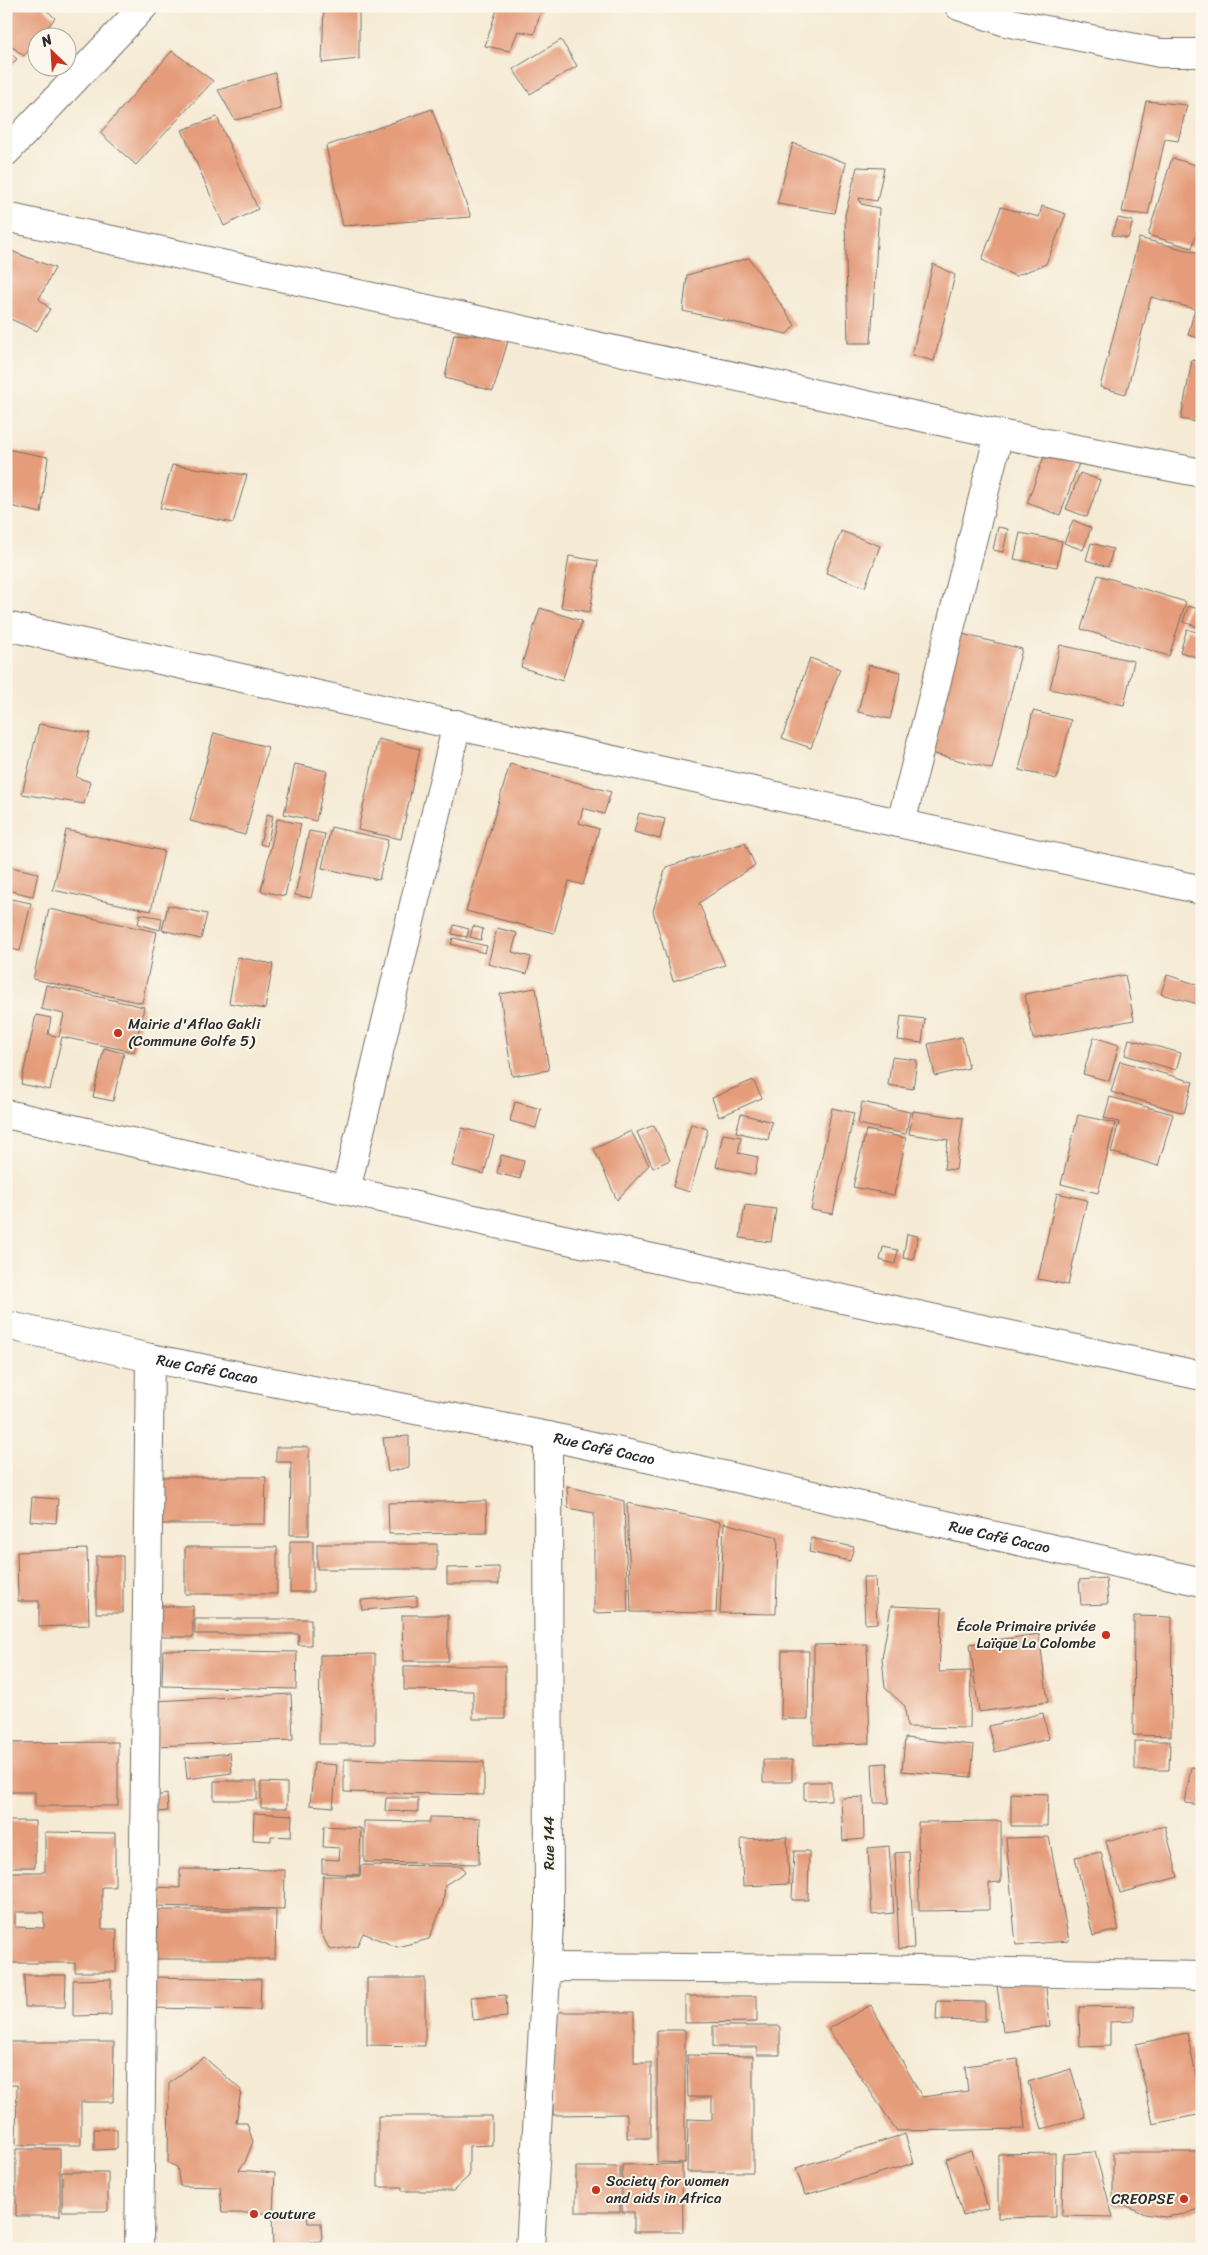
<svg xmlns="http://www.w3.org/2000/svg" width="1208" height="2255" font-family="Sriracha,sans-serif">
	<rect width="100%" height="100%" fill="#fbf7ec"/>
	<filter id="ink" filterUnits="userSpaceOnUse"><feTurbulence type="fractalNoise" baseFrequency=".02" numOctaves="2"/><feDisplacementMap in="SourceGraphic" scale="10" xChannelSelector="R" yChannelSelector="G"/><feConvolveMatrix kernelMatrix="1 2 1 2 8 2 1 2 1" color-interpolation-filters="sRGB"/></filter>
	<filter id="wash" filterUnits="userSpaceOnUse"><feTurbulence type="fractalNoise" baseFrequency=".0096" numOctaves="4" result="noise"/><feDisplacementMap in="SourceGraphic" scale="20" xChannelSelector="R" yChannelSelector="G"/><feGaussianBlur stdDeviation="1.12" result="paint"/><feColorMatrix in="noise" values="0 0 0 0 0 0 0 0 0 0 0 0 0 0 0 0 0 1.4 0 .05"/><feComposite in="paint" operator="in"/></filter>
	<g filter="url(#wash)">
		<rect width="100%" height="100%" fill="#f5ead4"/>
		<g id="blocks">
			<path fill="#e59c7a" fill-rule="evenodd" d="M6,6H42L55,18L24,56L6,42Z
				M324,6H350L359,13V59L322,63Z
				M498,6L542,8L534,34L518,31L510,51L485,46Z
				M561,40L577,66L530,94L513,69Z
				M6,49L17,59L6,71Z
				M172,51L213,81L136,165L100,133Z
				M275,73L281,109L235,120L218,90Z
				M1146,101L1187,105L1178,141L1165,139L1148,215L1122,212Z
				M432,109L471,217L343,226L326,146Z
				M217,117L258,209L224,226L182,130Z
				M793,143L846,163L835,213L777,204Z
				M1172,158L1202,167V216L1192,248L1148,235Z
				M857,167L884,168L877,201L859,198L861,204L879,208L871,343H848L845,215Z
				M1042,206L1066,214L1046,264L1015,276L982,260L1001,207L1039,217Z
				M1118,218L1133,221L1128,238L1112,235Z
				M1139,238L1202,254V339L1188,335L1195,309L1151,297L1126,394L1100,387Z
				M6,249L55,268L39,299L50,309L37,331L6,317Z
				M749,258L795,325L787,334L683,311L687,275Z
				M933,264L955,275L934,361L912,355Z
				M454,334L509,338L493,391L445,378Z
				M1192,360L1202,362V423L1181,419Z
				M6,449L48,457L41,513L6,505Z
				M1046,451L1079,463L1060,515L1027,503Z
				M172,465L247,475L233,523L160,508Z
				M1080,473L1100,480L1087,517L1066,509Z
				M1073,520L1091,528L1083,550L1064,543Z
				M998,527L1008,529L1003,552L993,550Z
				M841,531L880,546L865,587L826,573Z
				M1020,533L1062,541L1057,567L1014,559Z
				M1091,543L1113,549L1108,567L1086,560Z
				M569,556L598,561L590,612L561,607Z
				M1098,575L1186,602L1169,656L1081,629Z
				M1188,606L1202,610V628L1183,622Z
				M540,608L582,621L562,681L521,667Z
				M1187,629L1202,634V659L1180,652Z
				M958,633L1022,649L992,769L927,752Z
				M1060,645L1134,661L1124,705L1050,689Z
				M810,658L840,669L811,748L782,738Z
				M869,665L901,672L890,719L858,712Z
				M1033,711L1071,720L1057,779L1019,770Z
				M39,724L90,733L76,777L90,782L84,804L22,794Z
				M214,733L268,747L245,835L190,821Z
				M378,739L420,749L401,839L358,830Z
				M295,764L327,771L316,821L284,814Z
				M510,764L611,792L604,814L583,808L579,823L599,829L583,885L569,881L554,933L466,911Z
				M639,813L665,819L660,839L634,832Z
				M267,814L273,816L267,846L260,844Z
				M277,819L301,824L285,896L261,891Z
				M331,827L388,840L379,880L322,868Z
				M66,830L164,851L151,911L53,890Z
				M309,831L325,834L311,898L295,895Z
				M745,843L755,865L699,903L725,965L673,981L653,911L666,867Z
				M6,866L38,873L33,896L6,890Z
				M6,898L31,903L20,951L6,948Z
				M168,905L207,914L201,939L162,930Z
				M49,909L157,932L142,1003L33,979Z
				M140,914L162,918L160,930L138,924Z
				M454,925L469,929L467,937L452,934Z
				M473,926L483,929L481,940L470,937Z
				M497,928L517,933L512,952L531,957L527,974L488,964Z
				M453,938L487,946L485,953L451,944Z
				M237,957L273,964L265,1009L229,1003Z
				M1125,975L1134,1020L1033,1039L1025,994Z
				M1167,975L1202,986V1005L1161,994Z
				M46,985L144,1007L134,1052L62,1037L50,1090L21,1084L36,1015L51,1018L48,1034L59,1037L64,1014L41,1009Z
				M536,988L549,1070L512,1076L500,994Z
				M901,1016L925,1019L922,1043L898,1040Z
				M962,1037L969,1068L935,1076L928,1044Z
				M1094,1037L1119,1045L1109,1081L1083,1074Z
				M1129,1039L1181,1053L1176,1070L1125,1055Z
				M104,1048L124,1053L113,1101L93,1097Z
				M892,1057L917,1060L913,1089L888,1085Z
				M1120,1061L1193,1082L1184,1113L1111,1092Z
				M753,1080L762,1098L719,1117L712,1098Z
				M1110,1097L1173,1114L1158,1166L1111,1152L1119,1122L1104,1118Z
				M515,1102L541,1109L536,1128L510,1121Z
				M862,1102L910,1112L906,1134L858,1124Z
				M832,1108L854,1113L833,1214L811,1210Z
				M913,1111L963,1118L956,1170L944,1169L948,1140L909,1134Z
				M741,1114L772,1122L768,1140L736,1132Z
				M1078,1115L1115,1123L1098,1193L1061,1184Z
				M691,1124L708,1129L690,1192L673,1187Z
				M654,1125L670,1160L653,1168L637,1132Z
				M462,1128L494,1136L484,1174L452,1166Z
				M866,1130L906,1138L894,1195L853,1187Z
				M631,1131L649,1165L617,1200L594,1149Z
				M723,1134L741,1137L738,1153L758,1157L755,1175L716,1167Z
				M501,1155L524,1161L520,1179L497,1173Z
				M1057,1193L1087,1200L1068,1285L1038,1279Z
				M745,1205L776,1209L771,1242L740,1238Z
				M907,1234L918,1236L913,1260L903,1258Z
				M883,1247L898,1250L895,1264L880,1260Z
				M409,1436V1467L388,1472L383,1438Z
				M276,1447H309V1535H290L291,1462H276Z
				M154,1477H266L265,1524H154Z
				M567,1486L624,1501L628,1612L594,1613V1513L568,1508Z
				M32,1497L58,1499L56,1523L30,1521Z
				M486,1501L487,1533L389,1534L388,1503Z
				M627,1503L720,1522L716,1613L631,1612Z
				M724,1523L778,1537L776,1614L720,1613Z
				M811,1538L854,1547L850,1561L809,1552Z
				M290,1541H313V1592H290Z
				M317,1544H437V1569H317Z
				M185,1547H277V1594H185Z
				M87,1549L89,1625L39,1627V1601H18L17,1552Z
				M96,1556H123V1613H96Z
				M499,1567V1584H447V1568Z
				M863,1577H875L877,1623L865,1624Z
				M1106,1578L1108,1604L1081,1605L1079,1580Z
				M417,1596V1606L362,1610L361,1600Z
				M152,1606H193V1637H152Z
				M891,1606L942,1608L939,1672L971,1671L970,1728L907,1727L905,1706L885,1688L882,1658Z
				M402,1615H448V1661H403Z
				M1134,1616L1172,1617L1171,1736L1133,1735Z
				M195,1619H311V1645H298L299,1634H195Z
				M1039,1634L1048,1702L979,1712L970,1644Z
				M867,1644L870,1743L814,1745V1645Z
				M163,1650L297,1652L296,1689L162,1686Z
				M782,1651H809L808,1719H781Z
				M375,1654V1744H319L320,1655Z
				M404,1666H505V1719H473V1691L404,1690Z
				M291,1694L293,1740L156,1746L154,1701Z
				M1043,1713L1049,1739L995,1752L989,1726Z
				M905,1738L974,1745L971,1777L902,1771Z
				M1135,1741H1170L1169,1770H1135Z
				M118,1742V1806H35V1792H6V1743Z
				M230,1753L232,1773L187,1779L185,1758Z
				M344,1759L484,1762V1795L344,1792Z
				M763,1760H792V1782H763Z
				M314,1763L337,1765L333,1807L310,1805Z
				M887,1763L889,1803H874L872,1764Z
				M1191,1767L1202,1768V1805L1185,1803Z
				M214,1781H257V1800H214Z
				M261,1782L287,1783V1808H261Z
				M804,1782H831V1800L804,1801Z
				M1011,1793L1048,1794L1047,1826H1011Z
				M167,1794L168,1811L149,1813L147,1797Z
				M863,1797L864,1839L843,1841L841,1798Z
				M386,1798H418V1812L385,1811Z
				M254,1813L292,1815L291,1837L271,1836V1841L253,1840Z
				M430,1817L480,1818L479,1864L364,1862V1821L430,1822Z
				M6,1821H35V1867H6Z
				M1001,1821V1882L989,1883V1910L919,1911L918,1822Z
				M324,1826L361,1828L359,1875L322,1873V1859L339,1860L340,1848L323,1847Z
				M1165,1826L1178,1877L1120,1893L1106,1841Z
				M45,1832L115,1833V1887H102V1929H117L116,1972H75V1963H6V1872H45ZM15,1912H44V1928L15,1927Z
				M787,1837L789,1884L743,1886L741,1839Z
				M1049,1837L1069,1941L1016,1945L1006,1838Z
				M889,1846L894,1913L872,1915L868,1848Z
				M794,1851H809L808,1900H792Z
				M909,1852L914,1948L899,1949L895,1853Z
				M1101,1852L1119,1930L1093,1936L1075,1857Z
				M361,1865L462,1866L465,1872L445,1885L443,1904L429,1939L397,1947L363,1933L357,1946L330,1950L320,1931L323,1876H360Z
				M180,1869L285,1870L284,1909L150,1906V1887L180,1888Z
				M146,1910H276L275,1959H146Z
				M24,1975H66L65,2007H25Z
				M151,1977L261,1979L260,2010L150,2008Z
				M367,1978H425V2046L367,2045Z
				M111,1979V2015L73,2016V1980Z
				M1045,1979L1050,2026L1003,2032L997,1985Z
				M506,1995L507,2017L473,2020L471,1997Z
				M685,1996H757V2022L685,2023Z
				M937,2001L985,2002V2021L936,2020Z
				M871,2005L922,2097L968,2091L965,2066L1018,2059L1025,2129L897,2131L828,2029Z
				M1134,2006V2021L1110,2022V2046L1080,2047L1079,2007Z
				M554,2012H634V2063H651V2138H627V2114L553,2115Z
				M713,2026H780V2055H757V2047H713Z
				M657,2030H685V2163L657,2162Z
				M1187,2033L1202,2104V2114L1153,2124L1136,2044Z
				M6,2042H114L113,2102H81V2145H16L17,2085H6Z
				M687,2055L753,2056V2172H687L688,2119L712,2120V2097H688Z
				M204,2057L241,2090L236,2123H247L253,2142L245,2162L239,2170L275,2173L273,2213H222L220,2187L180,2186L177,2167L168,2163L169,2083Z
				M1071,2069L1085,2117L1042,2129L1028,2082Z
				M378,2116H492V2145L469,2146V2176L453,2191H402V2187H378Z
				M94,2129H117V2149L94,2150Z
				M905,2134L914,2163L805,2195L796,2168Z
				M16,2149H60V2216H16Z
				M971,2151L988,2208L963,2216L946,2159Z
				M1095,2152L1113,2217L1062,2216L1063,2154Z
				M1113,2152H1202V2207L1185,2214L1165,2217L1145,2214L1127,2206H1113Z
				M1055,2153L1056,2217L998,2218V2154Z
				M682,2164L683,2232H634V2212H622V2165Z
				M576,2167H620V2212H576Z
				M62,2172H108V2211H62Z
				M307,2213L308,2223H321L322,2241L309,2242V2249H273L272,2215Z"/>
		</g>
	</g>
	<g filter="url(#ink)">
		<use href="#blocks" fill-opacity="0" stroke="#726e66" stroke-width="1"/>
		<g fill="none" stroke-linecap="round" stroke-linejoin="round">
			<defs>
				<g id="minor">
					<path d="M959,6L1006,22L1160,53H1202"/>
					<path d="M6,152L144,6"/>
					<path d="M6,217L999,434L1202,473"/>
					<path d="M6,626L1202,890"/>
					<path d="M901,823L999,434"/>
					<path d="M6,1114L554,1237L1202,1376"/>
					<path d="M346,1190L457,724"/>
					<path id="s1" d="M6,1325L150,1358L548,1436L1202,1582"/>
					<path d="M547,1967L871,1969L1202,1976"/>
					<path d="M139,2249L150,1358"/>
					<path d="M530,2249L549,1924L548,1436"/>
				</g>
			</defs>
			<use href="#minor" stroke="#726e66" stroke-width="30"/>
			<use href="#minor" stroke="#fff" stroke-width="28"/>
		</g>
	</g>
	<g fill="#c8321e" stroke="#fbf7ec" stroke-width="2">
		<circle cx="118" cy="1033" r="5"/>
		<circle cx="1106" cy="1635" r="5"/>
		<circle cx="596" cy="2190" r="5"/>
		<circle cx="1184" cy="2199" r="5"/>
		<circle cx="254" cy="2214" r="5"/>
	</g>
	<g text-anchor="middle" stroke-width="4" stroke-linejoin="round" paint-order="stroke">
		<g font-size="15" fill="#2b2b2b" stroke="#fbf7ec" text-anchor="start">
			<text x="128" y="1029">Mairie d'Aflao Gakli<tspan x="128" dy="17">(Commune Golfe 5)</tspan></text>
			<text x="1096" y="1631" text-anchor="end">École Primaire privée<tspan x="1096" dy="17">Laïque La Colombe</tspan></text>
			<text x="606" y="2186">Society for women<tspan x="606" dy="17">and aids in Africa</tspan></text>
			<text x="1174" y="2204" text-anchor="end">CREOPSE</text>
			<text x="264" y="2219">couture</text>
		</g>
		<g font-size="15" fill="#2b2b2b" stroke="#fbf7ec">
			<text dy="5" stroke="none"><textPath href="#s1" startOffset="206">Rue Café Cacao</textPath></text>
			<text dy="5" stroke="none"><textPath href="#s1" startOffset="611">Rue Café Cacao</textPath></text>
			<text dy="5" stroke="none"><textPath href="#s1" startOffset="1016">Rue Café Cacao</textPath></text>
			<text transform="translate(549 1843) rotate(-90)" y="5">Rue 144</text>
		</g>
	</g>
	<rect width="1208" height="2255" fill="none" stroke="#fbf7ec" stroke-width="25"/>
	<g transform="translate(52 52) rotate(335)"><circle r="24" fill="#fbf7ec" stroke="#a8a59f"/>
	<path d="M0-4L9 19L0 12L-9 19Z" fill="#c8321e"/>
	<text y="-8" font-size="14" font-weight="bold" text-anchor="middle" fill="#2b2b2b">N</text>
	</g>
</svg>
